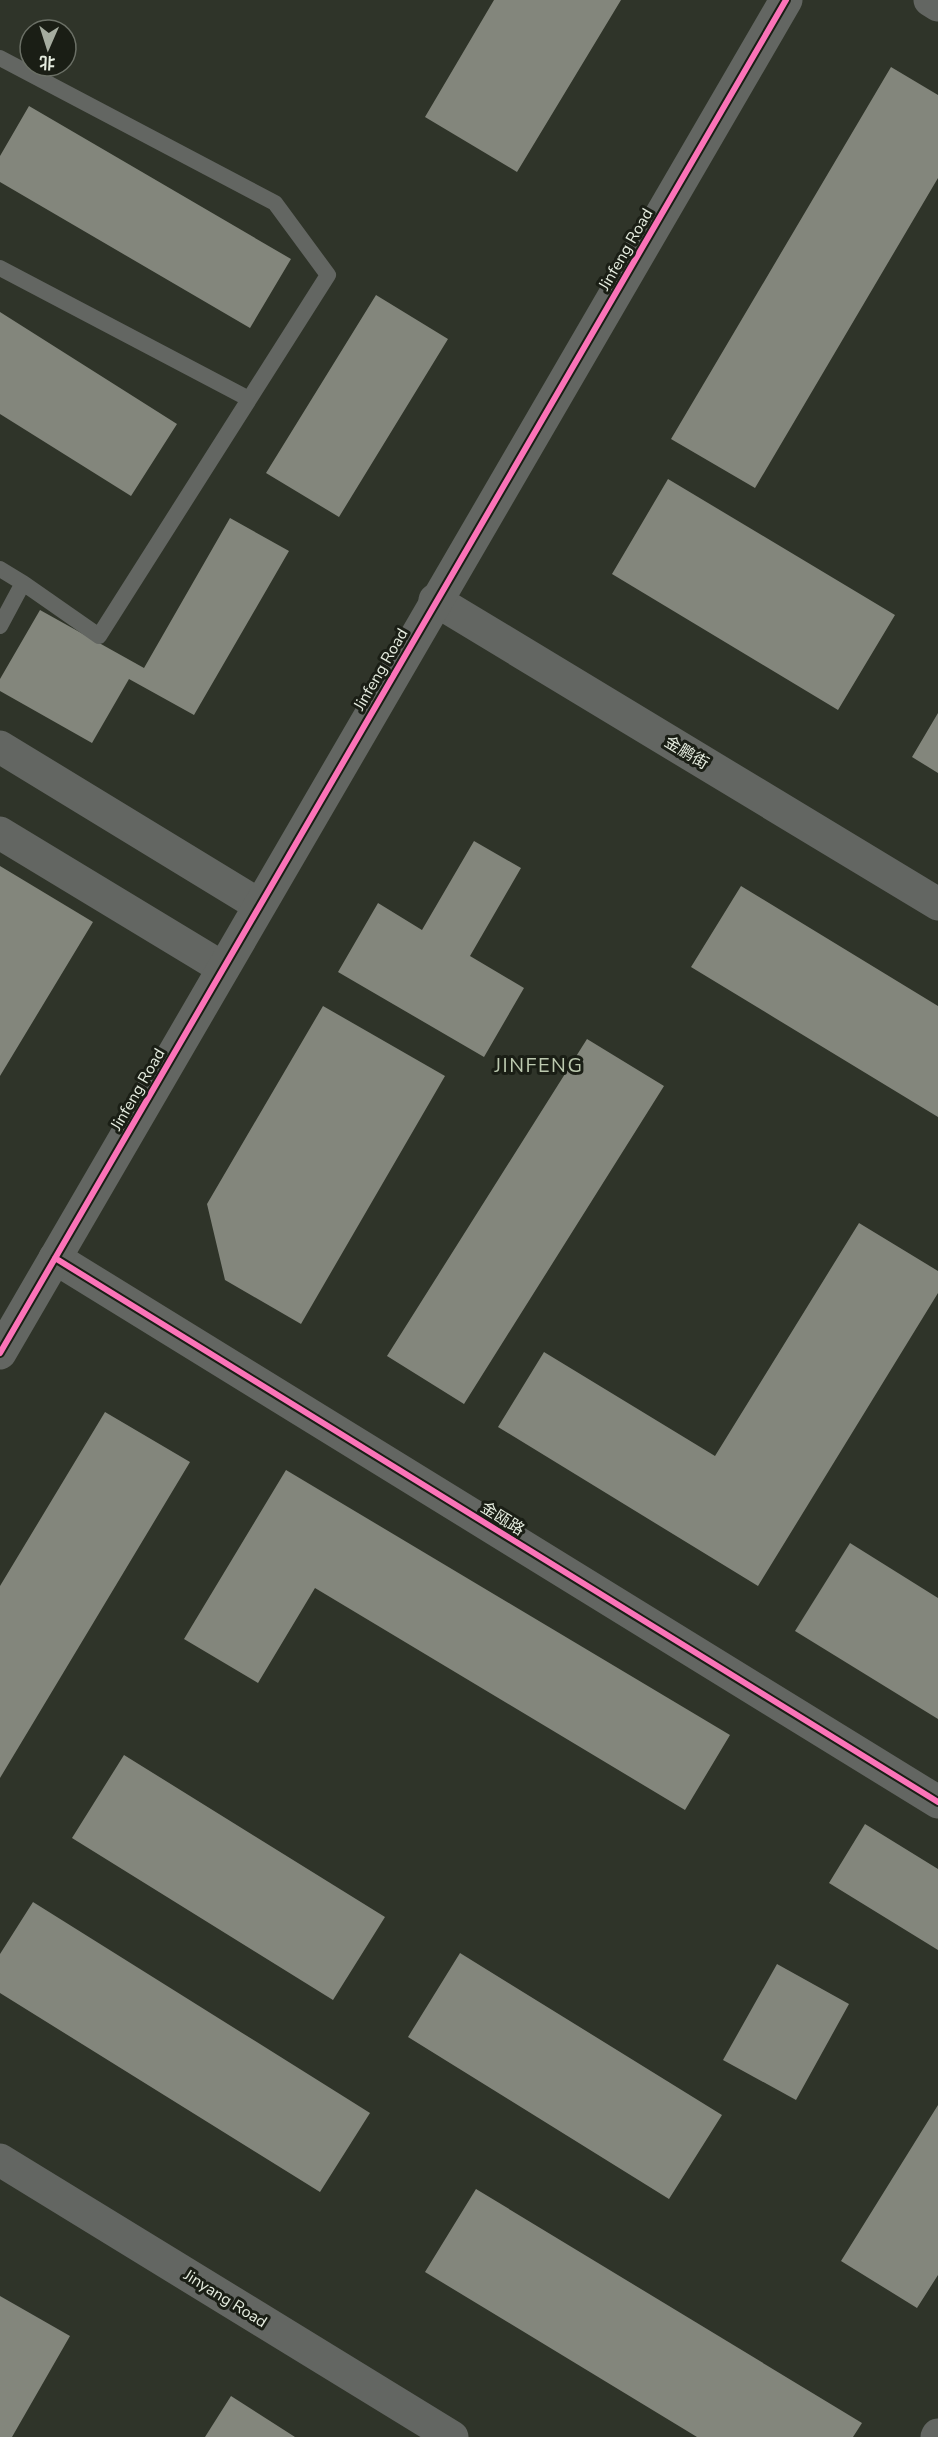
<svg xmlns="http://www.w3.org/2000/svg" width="938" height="2437" font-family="'Nunito Sans','Noto Sans SC',sans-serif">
	<rect width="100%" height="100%" fill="#2f3429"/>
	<path fill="#83867c" d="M494,0H621L517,172L425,117Z
		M891,67L938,95V178L755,488L671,439Z
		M29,106L291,259L250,328L0,182V156Z
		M376,295L448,339L339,517L266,473Z
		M0,312L177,424L131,496L0,414Z
		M668,479L895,615L838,710L612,574Z
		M230,518L289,551L194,715L129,679L92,743L0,691V679L40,610L144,668Z
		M938,713V773L912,757Z
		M474,841L521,868L470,956L524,988L484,1057L338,972L378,903L422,930Z
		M0,866L93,922L0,1076Z
		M741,886L938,1006V1117L691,967Z
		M323,1006L445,1076L301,1324L225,1280L207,1204Z
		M587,1039L664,1086L464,1404L387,1356Z
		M859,1223L938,1271V1293L758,1586L498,1427L544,1352L715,1456Z
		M105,1412L190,1462L0,1778V1586Z
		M286,1470L730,1735L685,1810L315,1588L258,1683L184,1639Z
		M850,1543L938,1598V1719L795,1631Z
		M124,1755L385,1917L333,2000L72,1838Z
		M865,1824L938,1869V1950L829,1883Z
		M33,1902L370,2113L320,2192L0,1993V1954Z
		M460,1953L722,2115L669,2199L408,2037Z
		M777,1964L849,2004L796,2100L723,2060Z
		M938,2105V2275L917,2308L841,2261Z
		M476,2189L862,2423L853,2437H697L425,2272Z
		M0,2296L70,2336L12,2437H0Z
		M231,2396L295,2437H205Z"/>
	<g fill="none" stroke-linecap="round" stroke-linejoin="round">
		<path stroke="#636662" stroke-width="16" d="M0,58L275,203L328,275L99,636L23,583L0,626
			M0,268L249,399
			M0,569L23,583"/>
		<path stroke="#636662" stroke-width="33" d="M930,0L938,5
			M435,600L938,904
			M0,747L259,905
			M0,833L223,968
			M55,1258L938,1802
			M937,2437L938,2435"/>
		<path stroke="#636662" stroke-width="33" d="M0,1353L786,0
			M0,2160L452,2437"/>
		<defs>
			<path id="cycleway" d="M55,1258L938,1802
				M0,1353L786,0"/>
		</defs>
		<use href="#cycleway" stroke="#1a1e15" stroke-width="10"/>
		<use href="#cycleway" stroke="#fb73b8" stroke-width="6"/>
	</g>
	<g text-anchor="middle" stroke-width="6" stroke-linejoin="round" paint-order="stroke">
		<g font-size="16" fill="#e5ecdf" stroke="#1a1e15">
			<text transform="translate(625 249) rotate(-60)" y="6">Jinfeng Road</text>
			<text transform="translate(380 669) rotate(-60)" y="6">Jinfeng Road</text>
			<text transform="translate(687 752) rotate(31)" y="6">金鹏街</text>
			<text transform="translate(137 1089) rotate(-60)" y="6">Jinfeng Road</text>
			<text transform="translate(503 1518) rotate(32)" y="6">金瓯路</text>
			<text transform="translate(226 2298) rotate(32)" y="6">Jinyang Road</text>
		</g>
		<g font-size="20" letter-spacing="1.5" fill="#bcc9af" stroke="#1a1e15">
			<text x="539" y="1072">JINFENG</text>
		</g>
	</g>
	<g transform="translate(48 48) rotate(183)"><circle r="28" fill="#1a1e15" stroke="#6b7066" stroke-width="1.5"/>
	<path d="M0-4.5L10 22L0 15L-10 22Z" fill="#a5ac9f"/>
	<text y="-9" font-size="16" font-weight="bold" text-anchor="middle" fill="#e5ecdf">北</text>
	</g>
</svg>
